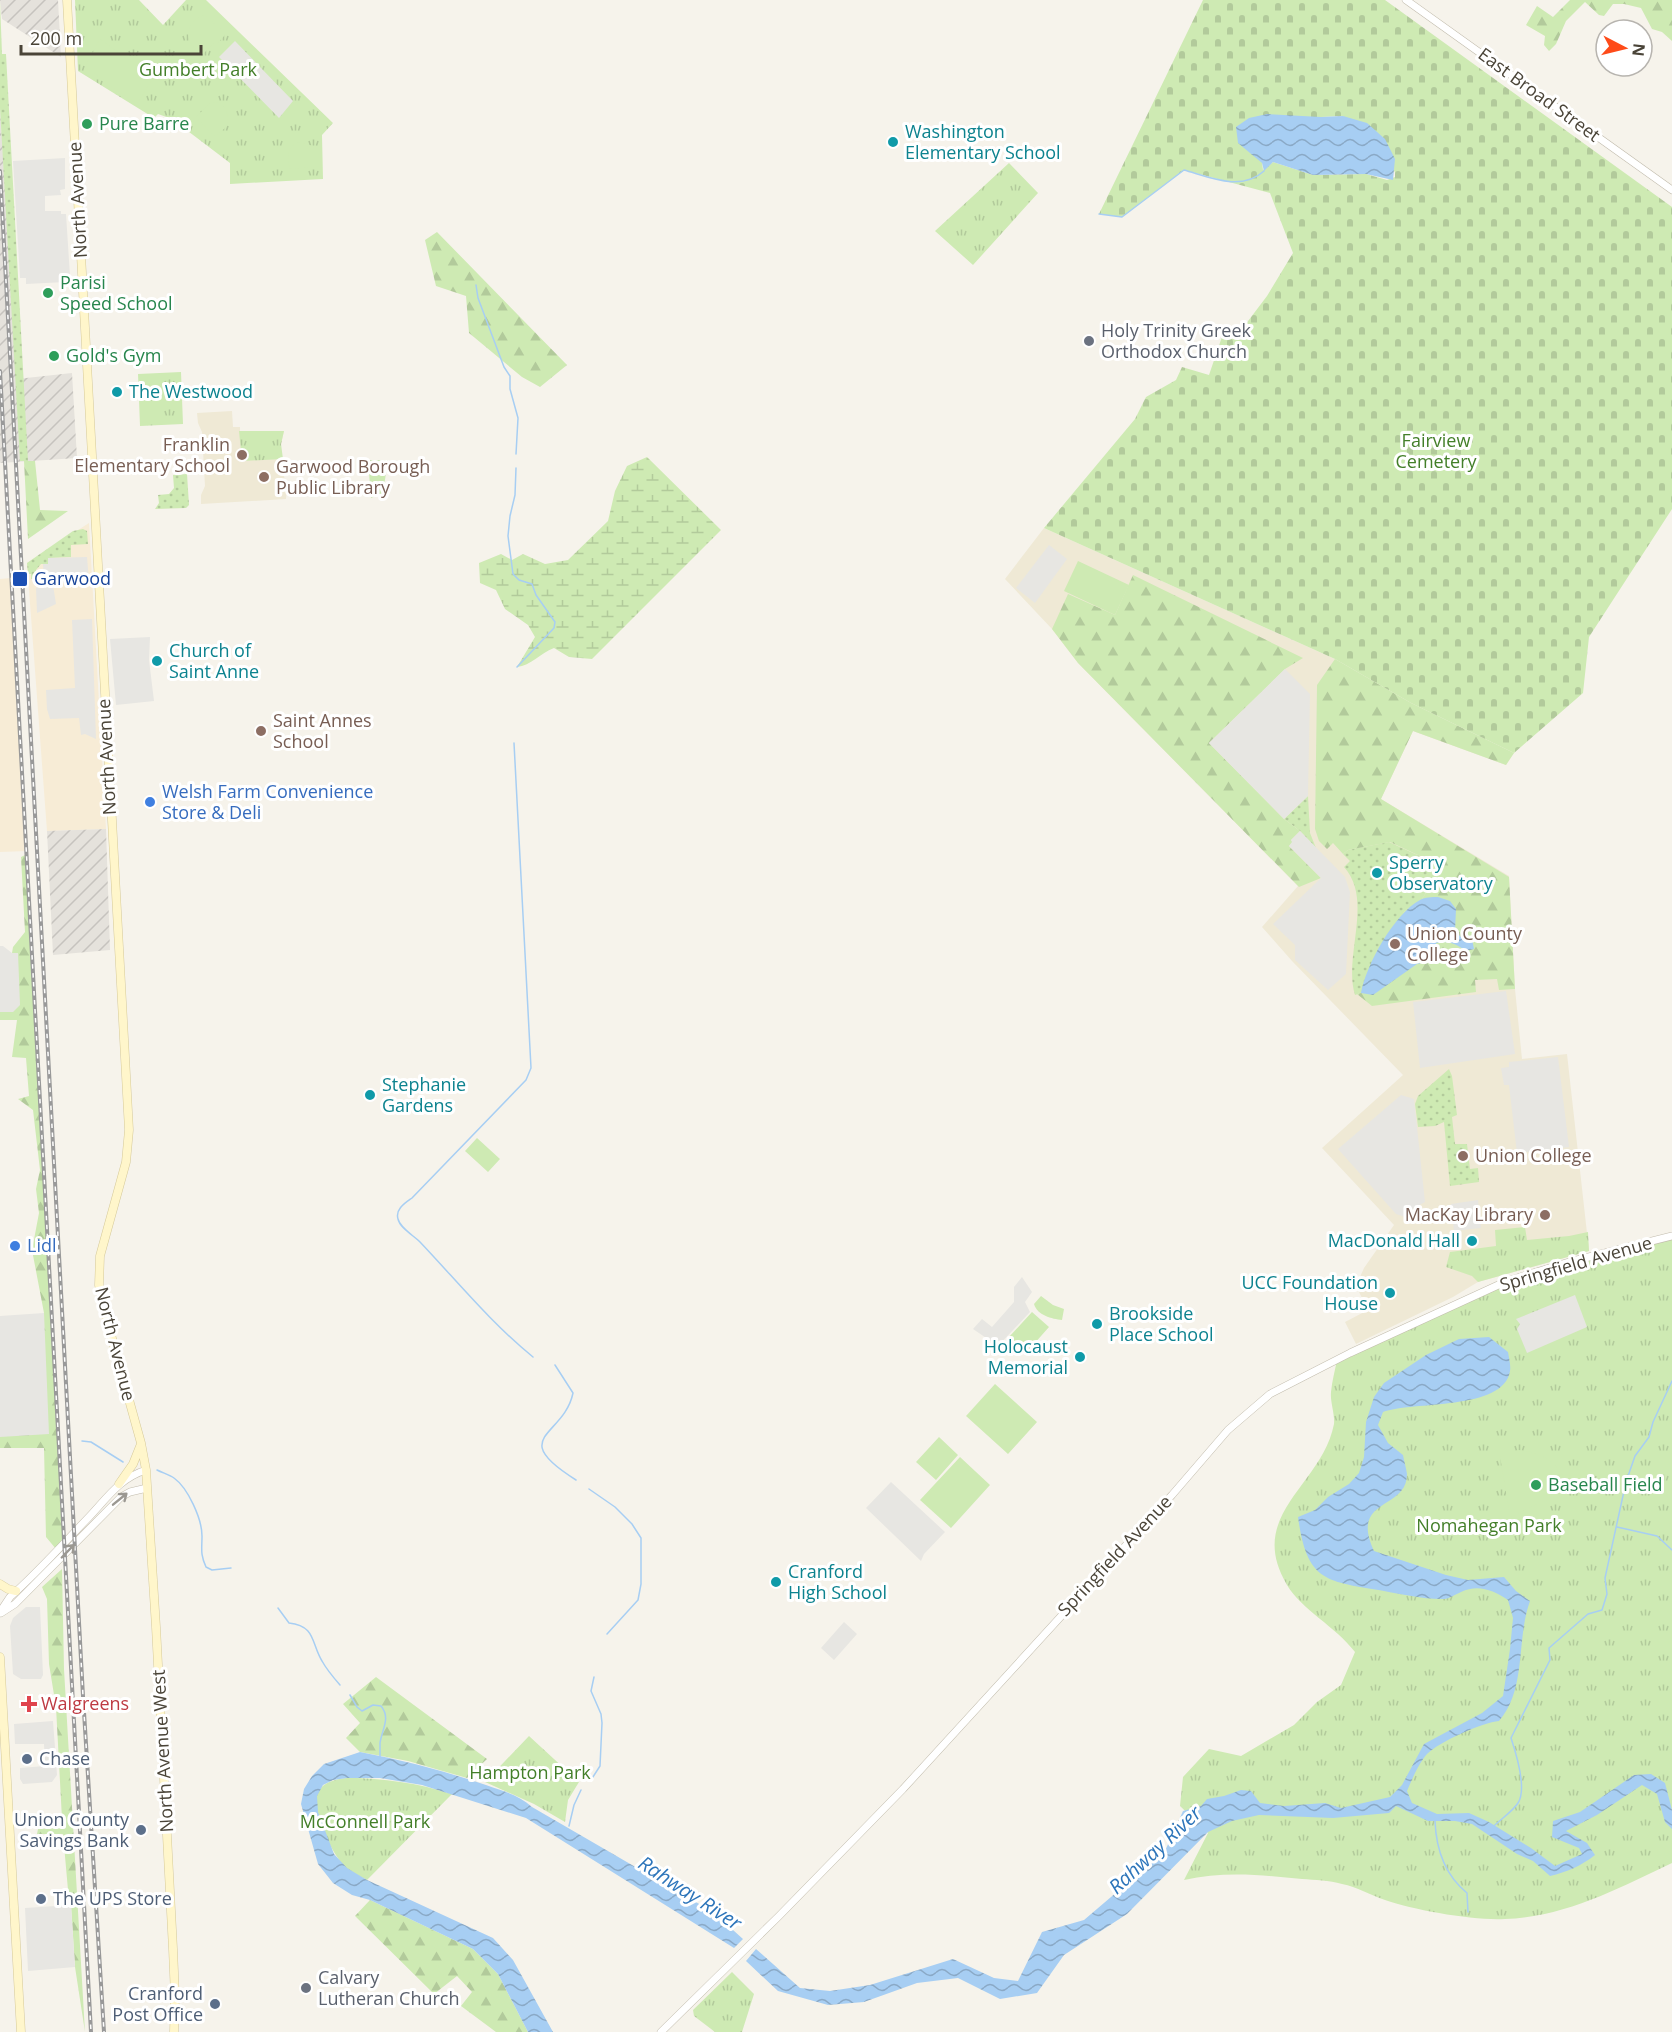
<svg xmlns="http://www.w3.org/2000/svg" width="1672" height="2032" font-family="'Open Sans',sans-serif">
	<defs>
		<pattern id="industrial-furrows" width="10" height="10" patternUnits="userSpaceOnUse" patternTransform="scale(1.5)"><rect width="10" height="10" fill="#e5e2dc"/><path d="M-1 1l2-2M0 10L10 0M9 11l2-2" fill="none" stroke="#c6c3be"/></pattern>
		<pattern id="grass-dots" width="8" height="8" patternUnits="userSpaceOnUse" patternTransform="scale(1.5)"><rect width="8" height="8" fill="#ceeab3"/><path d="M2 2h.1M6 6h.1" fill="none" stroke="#b2ca9b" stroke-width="1.8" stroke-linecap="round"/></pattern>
		<pattern id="forest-firs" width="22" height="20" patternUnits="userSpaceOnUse" patternTransform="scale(1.5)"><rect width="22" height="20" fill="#ceeab3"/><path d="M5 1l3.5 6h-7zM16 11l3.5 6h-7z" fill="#b2ca9b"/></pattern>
		<pattern id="wetland-marsh" width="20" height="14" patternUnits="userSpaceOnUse" patternTransform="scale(1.5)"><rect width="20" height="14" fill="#ceeab3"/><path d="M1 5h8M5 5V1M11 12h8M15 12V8" fill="none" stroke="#b2ca9b"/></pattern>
		<pattern id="cemetery-stones" width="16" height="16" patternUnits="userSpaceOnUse" patternTransform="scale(1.5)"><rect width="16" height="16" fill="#ceeab3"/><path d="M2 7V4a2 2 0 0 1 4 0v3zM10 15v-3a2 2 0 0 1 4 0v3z" fill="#b2ca9b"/></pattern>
		<pattern id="park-tufts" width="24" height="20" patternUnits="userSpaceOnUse" patternTransform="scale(1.5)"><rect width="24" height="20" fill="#ceeab3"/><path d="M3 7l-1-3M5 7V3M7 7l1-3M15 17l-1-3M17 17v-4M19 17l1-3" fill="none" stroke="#b2ca9b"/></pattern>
		<pattern id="water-waves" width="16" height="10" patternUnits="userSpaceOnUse" patternTransform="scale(1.5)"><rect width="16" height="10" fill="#a7cef3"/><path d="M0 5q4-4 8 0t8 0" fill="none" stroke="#8aa9c6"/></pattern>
	</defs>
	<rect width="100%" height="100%" fill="#f6f3eb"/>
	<path fill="#f7ecd6" d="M89,523L106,829L47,831L27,563Z
		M11,578L27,851L0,852V579Z"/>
	<path fill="url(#industrial-furrows)" d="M0,0H58L61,57L2,19Z
		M0,107L17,379L72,373L77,458L0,463Z
		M106,829L110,950L53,955L47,831Z"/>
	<path fill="#efe9d5" d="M232,411L233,427H240V431H284L281,445L282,469L287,487L286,499L201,504V495L205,486L204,469L202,432L198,423L197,413Z
		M1044,528L1335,659L1411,703L1514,753L1506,765L1413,731L1381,799L1509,876L1515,989L1522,1059L1567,1054L1589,1251L1478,1282L1453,1297L1356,1344L1345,1322L1368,1310L1356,1286L1364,1268L1394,1225L1322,1148L1403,1075L1292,961L1262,927L1298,886L1078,663L1052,629L1005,579Z"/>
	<path fill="url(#grass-dots)" d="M0,1L2,54H6L28,461H20L0,108Z
		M187,474L189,505L186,508L155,509L159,503L158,495L169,494L174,488L173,475Z
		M83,529L87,531L88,544L71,545V557L49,558L48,564H41L36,570V579H31V574H28L27,563L73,531Z
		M1308,796L1310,833L1316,848L1300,831L1284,819Z
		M1389,842L1435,863L1441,869L1422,899L1404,912L1361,993L1355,995C1343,956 1374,900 1344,867L1350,861L1343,854L1348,850Z
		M1449,1069L1452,1076L1457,1115L1452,1117L1455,1144H1467L1470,1169L1478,1168L1479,1182L1450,1186L1444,1122L1435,1126L1418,1127L1415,1104L1418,1096Z"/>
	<path fill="url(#forest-firs)" d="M1570,0H1672V41L1662,32L1652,29L1641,8L1624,4H1613L1604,16L1599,15L1585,2L1566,21L1556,44L1549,51L1544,45L1545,36L1526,25L1537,6L1553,17Z
		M437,232L567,365L540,387L522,377L469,333L466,296L436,286L425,240Z
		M24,461H35L40,510L68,511L28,539Z
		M1133,575L1303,658L1285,669L1209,743L1284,819L1300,831L1291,840L1293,842L1289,846L1321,878L1299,887L1078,663L1052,629L1068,594L1115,615Z
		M1335,659L1411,703L1514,753L1506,765L1413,731L1381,799L1509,877L1515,989L1499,990L1497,979L1475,980L1476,992L1372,1006L1357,994L1361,993L1387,932L1404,912L1422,899L1441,869L1435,863L1390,842L1348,850L1343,854L1333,843L1327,849L1319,841L1315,829L1317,685Z
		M27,854L64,1543L56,1549L46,1537L44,1448H0V1437L44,1313L32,1250L39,1213L36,1189L40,1170L33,1110L18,1099L29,1096L26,1058L12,1057L17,1020H0V1012H13L18,953H12L13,947L25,932L21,857Z
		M62,1569L64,1669L85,2032L75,1967L71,1905L69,1901L63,1834H37L38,1829L59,1828L62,1819L56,1707L49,1664L47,1599L42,1587Z
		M376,1677L487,1759L467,1778L408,1761L360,1752L346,1738L360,1723L343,1704Z
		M370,1900L473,1949L498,1974L528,2032H496L461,2006L472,1992L457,1976L434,1994L355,1916Z"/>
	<path fill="url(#wetland-marsh)" d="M647,457L721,530L592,659L569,657L554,648C540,653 531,666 517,667L535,637L528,625L505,609L496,590L480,583L479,563L501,554L512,560L523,554L545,564L568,560L608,521L615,491L627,466Z"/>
	<path fill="url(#cemetery-stones)" fill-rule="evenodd" d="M1203,0H1385L1672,207V509L1589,637L1583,693L1514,753L1411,703L1335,659L1044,528L1135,419L1146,397L1176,380L1182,367L1209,375L1226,325L1242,329L1267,296L1293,253L1270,193L1184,170L1122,217L1099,214ZM1343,116L1395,172V177L1387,180L1366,174L1313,175L1273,162L1263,170L1262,163L1321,117Z"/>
	<path fill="url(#park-tufts)" d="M75,0H139L163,25L186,0H206L333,123L322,135L323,179L230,184V163L172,119L158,114L154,118L78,71Z
		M1009,163L1038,193L973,265L935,231Z
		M181,372L183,424L140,426L138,374Z
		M239,431H284L281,444L283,459L242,461Z
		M368,460H388L383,493L371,498Z
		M1525,1227L1527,1240L1569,1236L1588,1232L1589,1251L1478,1282L1472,1276L1446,1267L1450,1252L1496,1246L1495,1230Z
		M1672,1236V1863C1619,1888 1566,1917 1505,1919C1475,1921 1414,1910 1385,1900C1370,1895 1357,1887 1342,1884C1329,1880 1315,1880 1302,1879C1263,1875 1223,1871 1184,1880L1208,1833L1180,1806L1183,1777L1209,1749L1241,1756L1294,1725L1317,1702L1341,1685L1355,1652C1336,1627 1301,1609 1287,1585C1245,1514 1322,1486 1334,1424C1335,1414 1330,1402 1331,1392C1332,1381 1335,1370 1337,1360L1507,1281Z
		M1041,1296L1053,1305L1064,1309L1062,1320C1052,1319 1037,1315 1034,1304Z
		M529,1736L579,1782L568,1800L565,1822L534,1804L485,1782Z
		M347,1778C384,1778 417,1783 452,1794L367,1880C360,1876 352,1873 346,1868C333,1856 312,1813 317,1795C321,1782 336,1779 347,1778Z
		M732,1972L754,1994L742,2032H715L694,2016L693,2010Z"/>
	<path fill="#ceeab3" d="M204,15L224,32L225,35L217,44L215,42L203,54C183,43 183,23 204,15Z
		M100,39L153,78L137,104L85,67Z
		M211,102L220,103C232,114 230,129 214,136L196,117Z
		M298,142L313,146V167L290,169C287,158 287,148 298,142Z
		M1078,561L1129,585L1115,615L1064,591Z
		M477,1138L500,1159L488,1172L465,1151Z
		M1032,1312L1049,1327L1026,1353L1009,1337Z
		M995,1384L1037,1422L1008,1454L966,1416Z
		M939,1437L958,1455L936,1480L916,1462Z
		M1518,1450C1547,1453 1558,1464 1570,1489L1510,1517L1500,1456Z
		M960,1457L990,1485L951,1528L920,1500Z"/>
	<path fill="#e7e6e2" d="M235,41L293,101L279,118L219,57Z
		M65,158V189L60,190L61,195L45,196V211H61V214H66L70,276H65V282L26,284V278H20L13,161Z
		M1049,545L1067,559L1035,603L1016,588Z
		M87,557L89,581L44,584L43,564H48V558Z
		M42,585H53L56,604L37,613L36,588Z
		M92,619L96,739L85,734L81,735L79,718L50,719L47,709L46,690L75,688L72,620Z
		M150,637L149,660L154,701L116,705L110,639Z
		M1285,669L1310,694L1308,796L1284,819L1209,743Z
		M1300,831L1345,877L1350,892L1346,974L1328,990L1295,960V945L1273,924L1321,878L1289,846L1292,842L1291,840Z
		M0,946H3L12,953H18L20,1005L13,1012H0Z
		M1506,991L1515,1054L1420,1068L1413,1002Z
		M1558,1057L1569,1147L1517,1153L1509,1085H1504L1501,1068L1509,1067V1062Z
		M1401,1095L1414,1099L1425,1202L1414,1208L1405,1217L1396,1214L1338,1149Z
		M1478,1200L1481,1228L1454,1231L1451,1204Z
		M1022,1277L1032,1292L1025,1302L1030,1312L998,1346L973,1329L982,1319L992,1327L1014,1302V1287Z
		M1575,1295L1587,1327L1527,1353L1517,1329L1520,1324L1516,1319Z
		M44,1313L49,1434L0,1437V1316Z
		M891,1482L945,1532L924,1554L921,1561L866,1508Z
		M26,1607H40L43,1675L41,1679H21L13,1674L10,1626L13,1618Z
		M844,1622L857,1634L834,1660L821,1648Z
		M53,1721L57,1775L52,1782L23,1784L20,1779V1768L45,1766L44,1744H15L14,1724Z
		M71,1905L75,1967L28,1971L25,1908Z"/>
	<path fill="url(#water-waves)" d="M1267,114L1321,117L1343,116L1367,123L1385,139L1395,159L1393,180L1366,174L1313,175L1273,162L1264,171L1262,163L1238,143L1236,127L1249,118Z
		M1438,897L1450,901L1456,909L1455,931L1461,937L1472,939L1474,949L1466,951C1456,944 1449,940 1436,943L1438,952L1456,962L1430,961L1417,964L1373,995L1361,993C1366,965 1394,914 1420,900C1425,897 1432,897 1438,897Z
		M1489,1337L1508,1352C1509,1358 1511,1366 1510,1371C1504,1411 1412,1401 1383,1412L1378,1425L1388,1443L1403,1455C1404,1461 1406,1467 1407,1474C1407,1511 1349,1497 1374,1551L1446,1575L1468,1580L1504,1577L1516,1591L1530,1601C1516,1639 1527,1689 1499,1721C1483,1722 1439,1742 1427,1754C1419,1763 1412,1779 1407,1791L1412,1803L1437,1814L1469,1813L1489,1822L1531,1848L1555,1866L1582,1854L1579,1848L1552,1837L1553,1821L1580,1812L1634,1775L1651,1774L1665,1783L1672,1810V1829L1665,1822L1657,1794L1642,1785L1597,1815L1566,1831L1587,1843L1595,1855C1581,1866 1567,1872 1550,1876L1533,1861L1517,1854L1472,1824L1455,1821H1428L1396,1806L1389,1813L1333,1818L1259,1815L1232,1821L1208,1832L1127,1914L1064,1955L1037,1993L1000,1999L958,1978L917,1983L864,2002L828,2005L778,1991L746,1961L756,1949L800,1988L830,1991L870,1985L953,1959L994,1978L1018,1981L1042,1932L1084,1920L1165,1851L1183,1811L1201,1806L1207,1799L1224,1796L1241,1790L1251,1791L1260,1803L1284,1806L1325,1803L1341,1808L1390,1797L1402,1785L1424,1744L1482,1713L1503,1696L1510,1649L1513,1618L1508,1600C1493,1590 1478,1584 1461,1592C1456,1594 1449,1599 1444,1599C1428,1600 1400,1594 1384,1591C1325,1581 1307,1582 1298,1517L1315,1510L1328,1497L1349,1484L1359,1473L1364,1457L1366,1422L1374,1397L1384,1383L1426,1355L1459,1339Z
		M360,1752C403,1760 445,1771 486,1785C503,1791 519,1795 532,1807L713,1912L743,1939L734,1948L526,1818L422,1785L380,1778H347L333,1780L323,1785L317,1796L318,1812L334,1854L347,1868L367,1880L493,1938L513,1960L553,2032H528L498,1974L473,1949L370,1900L352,1895L333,1883L318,1864L301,1804L304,1789L312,1776L324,1764Z"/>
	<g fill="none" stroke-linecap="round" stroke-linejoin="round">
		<path stroke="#a7cef3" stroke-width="1.5" d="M1099,214L1122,217L1184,170C1209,177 1241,192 1264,171
			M476,285L478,298L504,367L510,376V389L518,418L516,454
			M516,468L515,495L510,516L508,536L513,574L519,580L532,584L536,595L555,622L554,628L517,667
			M514,743L531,1068L526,1080L412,1198C405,1203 395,1209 398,1219C400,1228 413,1235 420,1242C457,1281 491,1323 533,1357
			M555,1365L573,1393C564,1437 506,1436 576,1480
			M82,1441L91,1442L123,1462
			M157,1470C163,1473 170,1475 174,1478C188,1488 202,1519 202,1536C202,1549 200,1554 206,1567L212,1570L231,1568
			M589,1489L615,1507L632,1524L641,1538V1584L638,1600L607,1634
			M1617,1527L1657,1536L1672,1550
			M278,1608L289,1623C316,1626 311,1643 322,1661C327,1670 333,1677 340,1685
			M350,1695L357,1707L362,1711L373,1705L381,1706C391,1718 382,1729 380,1743C380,1748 380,1753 380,1758
			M591,1780L600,1766L602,1723L601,1714L591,1691L594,1677
			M1435,1821C1436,1848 1445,1875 1467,1893L1468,1912
			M569,1826L574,1805L581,1790
			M1494,1826C1501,1819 1513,1811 1518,1803C1527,1789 1516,1753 1511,1738L1550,1660L1549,1648L1588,1614L1602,1610L1607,1594L1605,1578L1626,1482L1635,1456L1649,1437L1653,1422L1672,1381"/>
		<defs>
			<path id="tertiary" d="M1406,0L1672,190
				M0,1612L10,1597C38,1572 63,1544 89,1517C107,1498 120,1478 146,1470
				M1,1613L15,1604L121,1497L130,1492L147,1488
				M661,2032L779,1916L903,1789L1172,1495L1228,1430L1270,1394L1350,1353L1507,1281L1569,1262L1672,1236"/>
			<path id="secondary" d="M67,0L129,1130L126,1162L100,1256L99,1285L103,1306L141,1443L146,1470L156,1627L173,1949L175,1996L174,2032
				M119,1484L133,1464L141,1444
				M0,1584L8,1589L16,1591
				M0,1657L21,2032"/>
		</defs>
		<use href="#tertiary" stroke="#c2bcad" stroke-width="8"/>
		<use href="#secondary" stroke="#d6ca9a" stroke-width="9"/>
		<use href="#tertiary" stroke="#fff" stroke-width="7"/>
		<use href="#secondary" stroke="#fff6cb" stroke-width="8"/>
		<defs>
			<path id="rail" d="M0,171L83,1696L104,2032
				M0,371L91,2032"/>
		</defs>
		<use href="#rail" stroke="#999" stroke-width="4"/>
		<use href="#rail" stroke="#fff" stroke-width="1.5" stroke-dasharray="4.5" stroke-linecap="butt"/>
	</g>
	<defs><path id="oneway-shaft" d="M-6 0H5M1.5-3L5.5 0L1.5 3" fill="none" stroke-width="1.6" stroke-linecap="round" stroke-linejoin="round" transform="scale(1.5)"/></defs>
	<g stroke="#9b9892">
		<use href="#oneway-shaft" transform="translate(120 1499) rotate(-39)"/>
		<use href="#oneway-shaft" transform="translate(68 1551) rotate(-46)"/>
	</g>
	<g fill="#2e9e5b" stroke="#fff" stroke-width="2">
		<circle cx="87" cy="124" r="6"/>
		<circle cx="48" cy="293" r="6"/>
		<circle cx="54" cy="356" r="6"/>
		<circle cx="1536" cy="1485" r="6"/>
	</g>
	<g fill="#0f9aa8" stroke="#fff" stroke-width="2">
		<circle cx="893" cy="142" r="6"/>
		<circle cx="117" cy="392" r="6"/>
		<circle cx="157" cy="661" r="6"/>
		<circle cx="1377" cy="873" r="6"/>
		<circle cx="370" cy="1095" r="6"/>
		<circle cx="1472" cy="1241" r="6"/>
		<circle cx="1390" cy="1293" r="6"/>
		<circle cx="1097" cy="1324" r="6"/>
		<circle cx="1080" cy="1357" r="6"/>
		<circle cx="776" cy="1582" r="6"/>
	</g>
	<g fill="#6b7280" stroke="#fff" stroke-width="2">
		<circle cx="1089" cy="341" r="6"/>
		<circle cx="306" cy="1988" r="6"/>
	</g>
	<g fill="#8d6e63" stroke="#fff" stroke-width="2">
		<circle cx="242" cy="455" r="6"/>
		<circle cx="264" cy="477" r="6"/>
		<circle cx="261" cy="731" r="6"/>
		<circle cx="1395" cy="944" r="6"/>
		<circle cx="1463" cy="1156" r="6"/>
		<circle cx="1545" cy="1215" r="6"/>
	</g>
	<rect fill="#1a4fb4" stroke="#fff" stroke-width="2" x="12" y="571" width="16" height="16" rx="3"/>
	<g fill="#3f7fe0" stroke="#fff" stroke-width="2">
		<circle cx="150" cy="802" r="6"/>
		<circle cx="15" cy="1246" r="6"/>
	</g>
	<path fill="#e0444e" stroke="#fff" stroke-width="2" d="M26 1695h6v6h6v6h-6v6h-6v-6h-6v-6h6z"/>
	<g fill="#5c6f8a" stroke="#fff" stroke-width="2">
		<circle cx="27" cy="1759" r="6"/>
		<circle cx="141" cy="1830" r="6"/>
		<circle cx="41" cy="1899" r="6"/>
		<circle cx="215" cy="2004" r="6"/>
	</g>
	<g text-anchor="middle" stroke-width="6" stroke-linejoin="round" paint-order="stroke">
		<g font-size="18" fill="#437f29" stroke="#fff">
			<text x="198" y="76">Gumbert Park</text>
			<text x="1436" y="447">Fairview<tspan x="1436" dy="21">Cemetery</tspan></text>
			<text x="1489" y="1532">Nomahegan Park</text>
			<text x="530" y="1779">Hampton Park</text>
			<text x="365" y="1828">McConnell Park</text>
		</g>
		<g font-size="18" fill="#4a4438" stroke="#fff">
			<text transform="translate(1539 95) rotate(36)" y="6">East Broad Street</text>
			<text transform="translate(78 200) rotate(-93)" y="6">North Avenue</text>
			<text transform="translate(107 757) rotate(-93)" y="6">North Avenue</text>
			<text transform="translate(1576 1264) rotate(-16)" y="6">Springfield Avenue</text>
			<text transform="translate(115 1344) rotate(76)" y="6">North Avenue</text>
			<text transform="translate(1115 1556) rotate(-47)" y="6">Springfield Avenue</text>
			<text transform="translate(163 1751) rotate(-93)" y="6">North Avenue West</text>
		</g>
		<g font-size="18" fill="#27864d" stroke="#fff" text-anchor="start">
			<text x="99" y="130">Pure Barre</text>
			<text x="60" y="289">Parisi<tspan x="60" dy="21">Speed School</tspan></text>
			<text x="66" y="362">Gold's Gym</text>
			<text x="1548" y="1491">Baseball Field</text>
		</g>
		<g font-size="18" fill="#0d838f" stroke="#fff" text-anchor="start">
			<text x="905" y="138">Washington<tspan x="905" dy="21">Elementary School</tspan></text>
			<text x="129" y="398">The Westwood</text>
			<text x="169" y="657">Church of<tspan x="169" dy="21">Saint Anne</tspan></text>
			<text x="1389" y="869">Sperry<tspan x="1389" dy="21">Observatory</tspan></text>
			<text x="382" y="1091">Stephanie<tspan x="382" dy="21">Gardens</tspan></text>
			<text x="1460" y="1247" text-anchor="end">MacDonald Hall</text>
			<text x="1378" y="1289" text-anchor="end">UCC Foundation<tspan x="1378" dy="21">House</tspan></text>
			<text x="1109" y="1320">Brookside<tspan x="1109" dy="21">Place School</tspan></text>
			<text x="1068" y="1353" text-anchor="end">Holocaust<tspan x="1068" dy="21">Memorial</tspan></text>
			<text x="788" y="1578">Cranford<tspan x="788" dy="21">High School</tspan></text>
		</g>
		<g font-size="18" fill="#5b616d" stroke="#fff" text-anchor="start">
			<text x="1101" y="337">Holy Trinity Greek<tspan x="1101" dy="21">Orthodox Church</tspan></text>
			<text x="318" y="1984">Calvary<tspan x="318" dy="21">Lutheran Church</tspan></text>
		</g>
		<g font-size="18" fill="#785e54" stroke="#fff" text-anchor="start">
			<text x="230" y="451" text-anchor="end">Franklin<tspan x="230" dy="21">Elementary School</tspan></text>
			<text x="276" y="473">Garwood Borough<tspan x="276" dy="21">Public Library</tspan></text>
			<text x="273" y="727">Saint Annes<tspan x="273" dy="21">School</tspan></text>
			<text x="1407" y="940">Union County<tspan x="1407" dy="21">College</tspan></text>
			<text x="1475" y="1162">Union College</text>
			<text x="1533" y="1221" text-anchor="end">MacKay Library</text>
		</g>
		<g font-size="18" fill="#164399" stroke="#fff" text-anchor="start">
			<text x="34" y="585">Garwood</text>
		</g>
		<g font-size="18" fill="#366cbe" stroke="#fff" text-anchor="start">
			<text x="162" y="798">Welsh Farm Convenience<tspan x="162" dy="21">Store &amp; Deli</tspan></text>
			<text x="27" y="1252">Lidl</text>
		</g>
		<g font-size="18" fill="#be3a42" stroke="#fff" text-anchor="start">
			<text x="41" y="1710">Walgreens</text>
		</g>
		<g font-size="18" fill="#4e5e75" stroke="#fff" text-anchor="start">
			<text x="39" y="1765">Chase</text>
			<text x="129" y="1826" text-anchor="end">Union County<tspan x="129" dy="21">Savings Bank</tspan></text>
			<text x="53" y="1905">The UPS Store</text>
			<text x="203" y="2000" text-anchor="end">Cranford<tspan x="203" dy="21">Post Office</tspan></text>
		</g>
		<g font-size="20" font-style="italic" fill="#2d75ba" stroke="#fff">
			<text transform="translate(1155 1850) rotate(-43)" y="7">Rahway River</text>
			<text transform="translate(690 1893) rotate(33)" y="7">Rahway River</text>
		</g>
	</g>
	<g transform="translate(1624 48) rotate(97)"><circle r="28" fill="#ffffff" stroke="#b7b4af" stroke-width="1.5"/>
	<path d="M0-4.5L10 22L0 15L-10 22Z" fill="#fe4b19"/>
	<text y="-9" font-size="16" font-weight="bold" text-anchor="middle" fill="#4a4438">N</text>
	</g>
	<path d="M21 45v9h180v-9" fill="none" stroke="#4a4438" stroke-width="3"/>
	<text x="30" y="45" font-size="18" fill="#4a4438" stroke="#ffffff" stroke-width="4.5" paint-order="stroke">200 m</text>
</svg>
